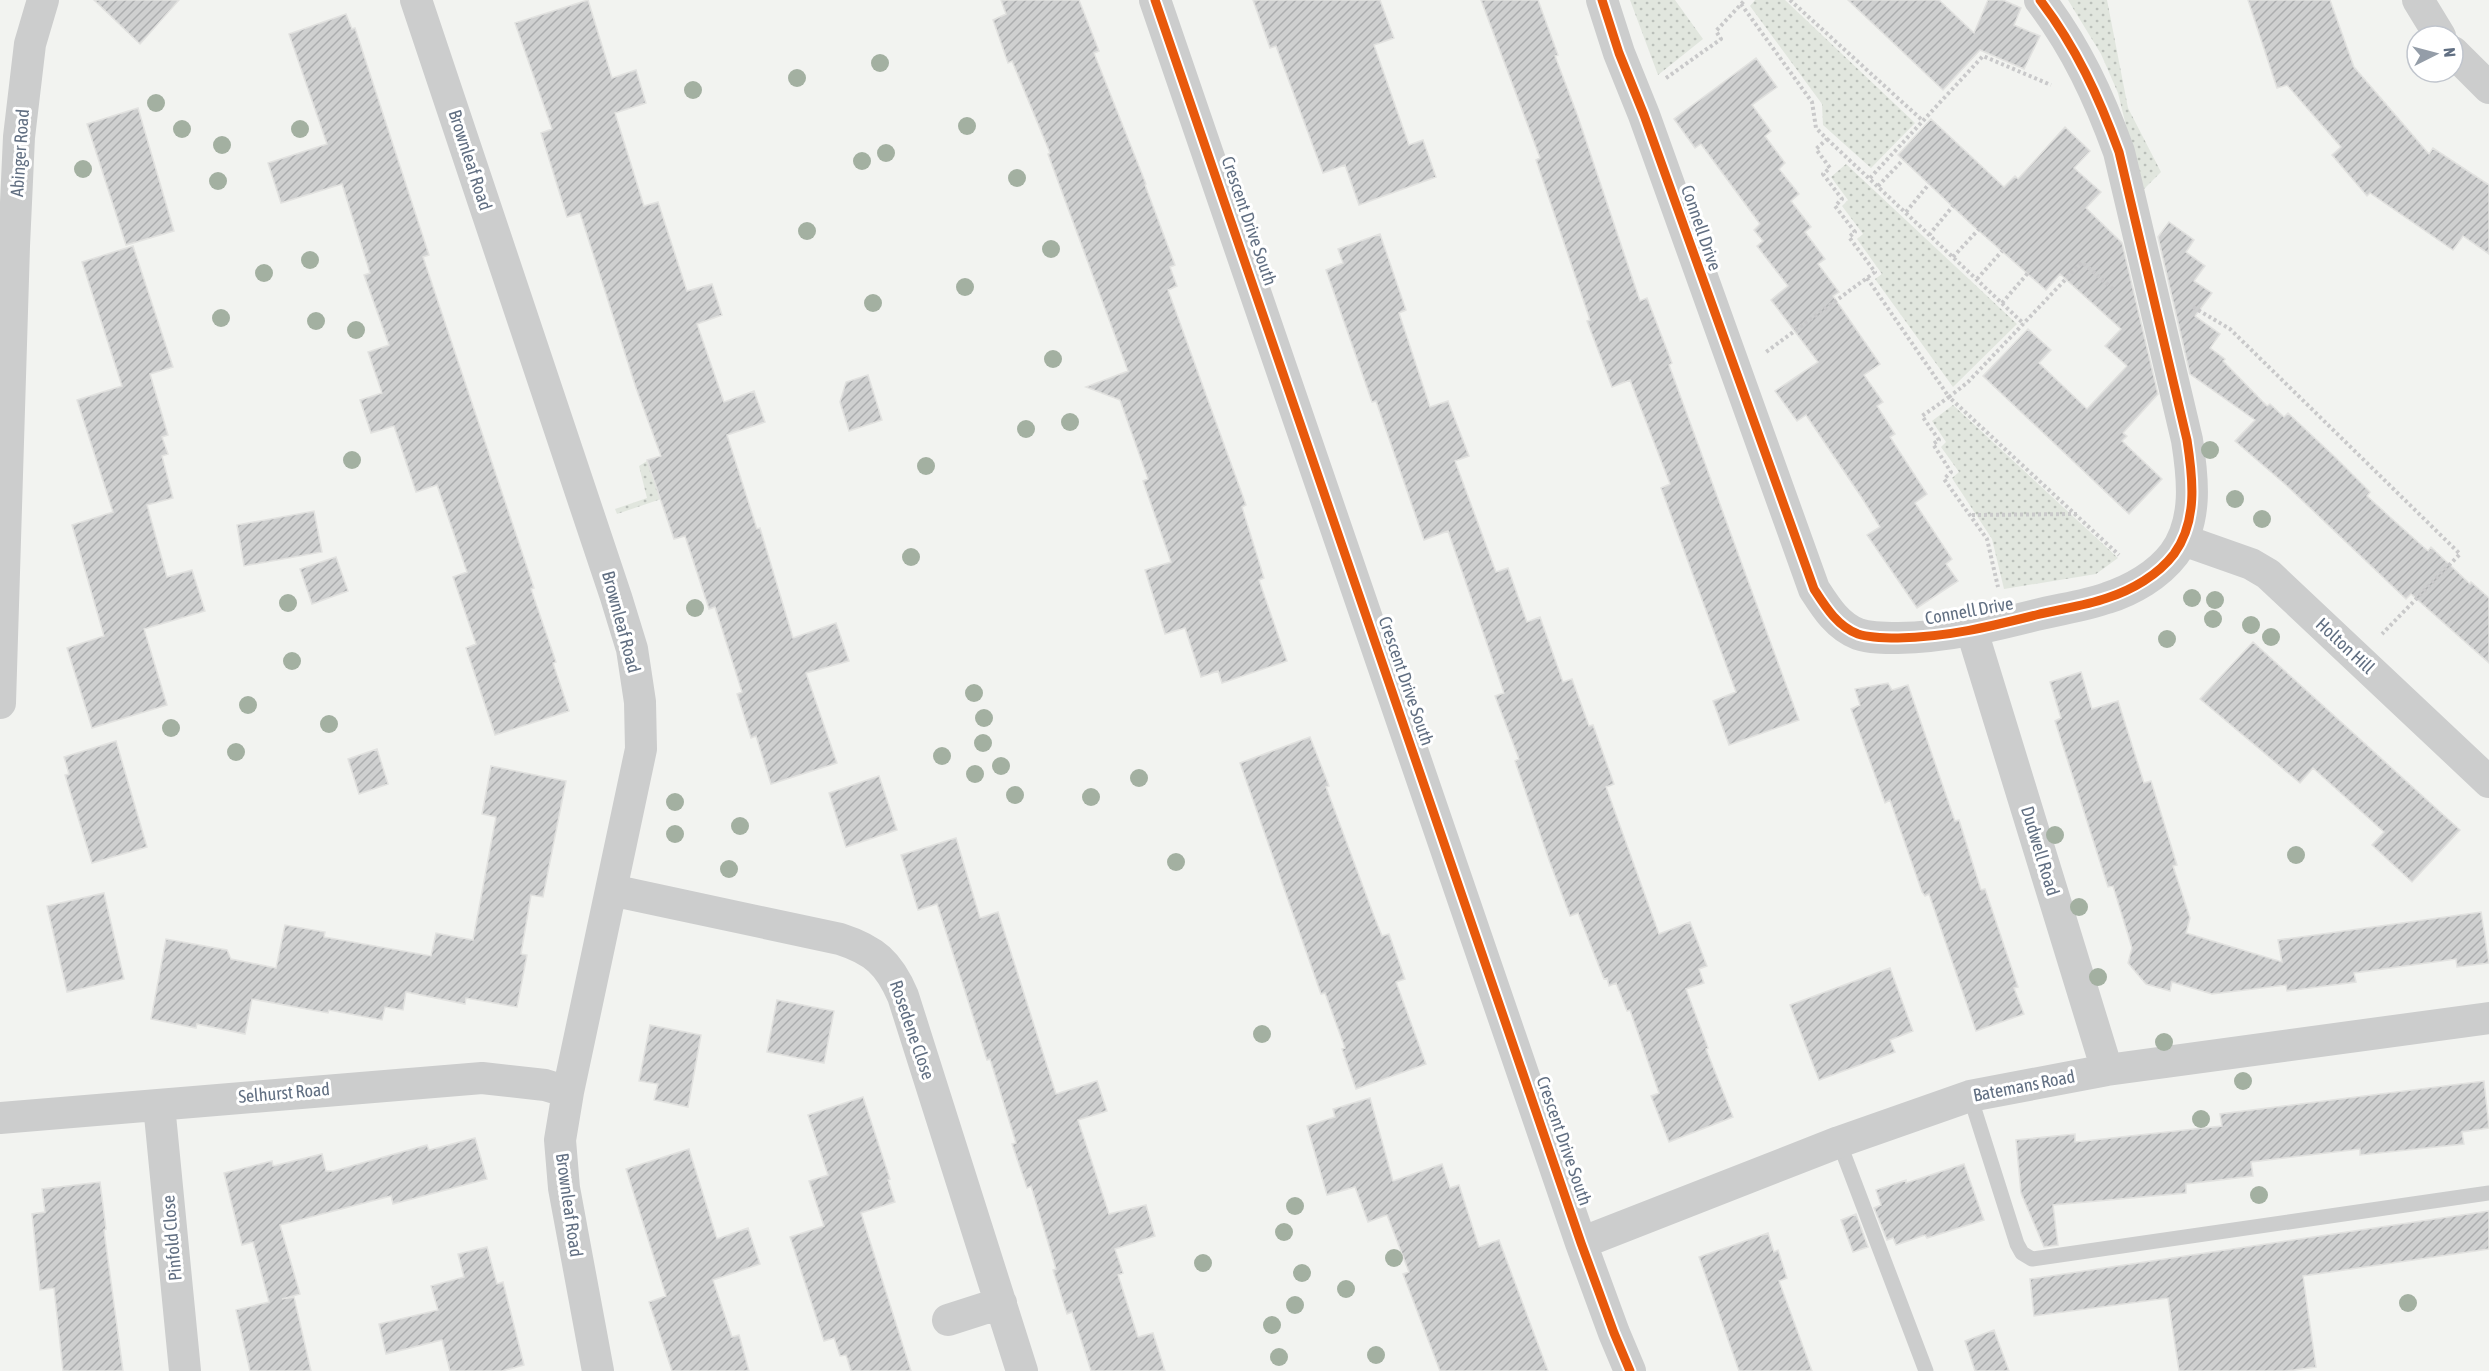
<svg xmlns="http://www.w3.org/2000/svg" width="2489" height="1371" font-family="'Asap Condensed',sans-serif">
	<defs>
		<pattern id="grass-dots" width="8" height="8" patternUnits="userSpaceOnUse" patternTransform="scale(1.5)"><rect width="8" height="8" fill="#e1e6de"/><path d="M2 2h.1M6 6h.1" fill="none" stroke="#babfb9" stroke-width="1.8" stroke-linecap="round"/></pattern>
		<pattern id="building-hatch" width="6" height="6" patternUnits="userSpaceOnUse" patternTransform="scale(1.5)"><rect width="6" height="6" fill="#cfd0d0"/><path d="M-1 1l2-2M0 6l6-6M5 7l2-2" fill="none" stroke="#abadae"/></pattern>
	</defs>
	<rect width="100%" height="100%" fill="#f2f3f0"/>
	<path fill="url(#grass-dots)" d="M1630,0H1675L1703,39L1658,75Z
		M1755,0H1785L1915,123L1871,168L1823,125L1822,104L1750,6Z
		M2068,0H2107L2128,108L2161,172L2142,191L2118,93L2101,54Z
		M1846,164L2017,324L1953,387L1875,279L1882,274L1857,239L1863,234L1842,206L1848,200L1831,177Z
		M1953,405L2118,558L2096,574L2004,589L1992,539L1952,478L1959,472L1941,447L1946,442L1932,421Z
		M647,461L661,499L617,514L615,509L647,498L639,466Z"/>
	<path fill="url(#building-hatch)" stroke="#e2e2e0" stroke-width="1.5" d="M94,0H179L140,44Z
		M588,0L612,78L636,70L646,103L615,113L644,206L658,202L687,291L712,284L722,315L697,324L724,402L754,391L765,422L727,435L757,529L760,528L793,638L836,623L849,661L806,673L837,763L771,784L756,736L751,738L737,694L742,692L715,607L709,609L685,536L674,539L647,460L661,456L636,388L580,213L567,217L541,133L552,129L515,23Z
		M1001,0H1079L1099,51L1094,53L1146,184L1145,185L1175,265L1170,267L1177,286L1168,290L1246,505L1242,507L1264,578L1259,580L1287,661L1222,683L1218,671L1201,677L1185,628L1165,634L1145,570L1171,562L1143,481L1148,479L1120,400L1086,387L1128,371L1048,154L1050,153L1012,61L1008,63L993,20L1006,14Z
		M1253,0H1380L1394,38L1374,45L1409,145L1423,140L1436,177L1359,205L1345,165L1323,173L1276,46L1270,48Z
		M1481,0H1538L1558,55L1555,56L1577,114L1640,301L1647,298L1672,363L1669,365L1799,720L1729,745L1713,701L1736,692L1661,488L1670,484L1630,380L1612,387L1587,321L1590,320L1536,160L1540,158Z
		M1848,0H1939L1974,33L1988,0H2003L2021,8L2014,25L2040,36L2024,69L1980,50L1943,90Z
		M2248,0H2330L2354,67L2429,154L2433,148L2489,185V254L2463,236L2453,250L2370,193L2367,196L2332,155L2341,147L2287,85L2277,88Z
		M346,14L352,29L355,28L429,255L423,257L534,588L531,589L556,662L553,663L569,711L495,735L466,648L476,644L453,577L467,572L437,485L416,492L394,426L371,433L360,400L382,393L368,352L389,345L364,275L370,273L342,184L281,203L268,163L327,144L289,34Z
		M1756,58L1777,87L1752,105L1771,131L1765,136L1785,163L1779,169L1799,194L1791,201L1811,227L1805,232L1825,259L1818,264L1839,292L1833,296L1880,364L1864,375L1883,402L1877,406L1895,434L1890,437L1927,494L1915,503L1952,559L1946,564L1958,581L1917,608L1867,535L1880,527L1862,498L1806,415L1797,421L1775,391L1818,362L1771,300L1788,286L1757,246L1763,241L1754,230L1760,224L1701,144L1695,148L1674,119Z
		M138,108L174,231L126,245L87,124Z
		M1931,119L2004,187L2015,176L2018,179L2065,127L2090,151L2074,168L2101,192L2086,208L2122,243L2158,394L2123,433L2127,436L2122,441L2162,479L2129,514L1983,376L2028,329L2051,350L2039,363L2087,409L2127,366L2105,346L2121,329L2060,274L2046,290L1971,224L1898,155Z
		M2169,222L2194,240L2186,252L2205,266L2194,281L2212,293L2195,316L2220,334L2210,348L2225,359L2223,361L2267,406L2270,404L2284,417L2288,413L2336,458L2370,492L2367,496L2391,518L2428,551L2431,547L2470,584L2471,582L2489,598V663L2411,594L2406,599L2286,485L2235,441L2255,420L2190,374L2158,237Z
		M1380,234L1406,310L1399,313L1430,407L1448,401L1469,456L1455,461L1496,572L1508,568L1527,622L1540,617L1563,682L1572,679L1589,726L1593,725L1614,784L1606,787L1659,934L1690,922L1707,966L1699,969L1704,983L1686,989L1708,1048L1706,1049L1733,1117L1669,1142L1651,1096L1659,1093L1630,1010L1627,1011L1616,983L1609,986L1607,978L1604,979L1578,913L1570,916L1549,860L1515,761L1519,759L1495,696L1504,693L1448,531L1424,540L1376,401L1372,402L1326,270L1343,263L1338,249Z
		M133,246L173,367L150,374L168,435L162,437L168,454L162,456L173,498L147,505L167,577L192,570L205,611L144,629L167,705L92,728L67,648L104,636L72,525L113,512L77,400L122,386L82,262Z
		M868,375L882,420L849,431L840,402L846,382Z
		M314,511L322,552L244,566L237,525Z
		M336,557L348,591L312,604L300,569Z
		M2253,642L2460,830L2412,882L2372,845L2384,832L2313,768L2300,783L2200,699Z
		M2081,672L2092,709L2118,701L2144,783L2151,781L2177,865L2173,866L2190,918L2186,933L2282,962L2278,940L2481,912L2489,963L2457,967L2456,959L2354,973L2356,982L2287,991L2286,985L2212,994L2172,982L2170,991L2146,984L2128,963L2132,948L2113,886L2108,887L2055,721L2061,718L2050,682Z
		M1888,683L1892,690L1908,685L1955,821L1959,820L1981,890L1985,889L2018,987L2014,988L2024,1014L1976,1031L1929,894L1925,896L1922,892L1890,800L1885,803L1851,709L1860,705L1855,689Z
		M1310,737L1329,786L1326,787L1374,916L1382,936L1389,934L1405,979L1396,982L1426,1064L1356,1089L1342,1049L1345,1048L1325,993L1321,994L1240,763Z
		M116,741L147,847L92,863L65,775L69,774L64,757Z
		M377,749L388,784L359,794L348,759Z
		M491,766L566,781L543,897L531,895L521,954L527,955L517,1007L466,998L465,1004L406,992L403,1010L385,1007L382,1020L329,1010L328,1013L252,999L245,1034L197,1024L196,1028L151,1019L166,939L227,950L231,959L276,968L285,925L325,932L324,937L431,956L436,933L473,940L496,817L482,814Z
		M879,776L897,830L846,847L829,793Z
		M956,838L980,918L998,912L1056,1094L1097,1081L1107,1111L1078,1120L1109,1214L1146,1205L1155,1236L1115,1249L1123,1273L1118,1275L1138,1337L1153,1333L1165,1371H1091L1072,1312L1067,1314L1053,1270L1056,1269L1031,1186L1027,1188L1012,1144L1016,1143L990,1059L987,1060L937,904L918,910L901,855Z
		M104,893L124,979L67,992L47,906Z
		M1890,968L1913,1031L1890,1040L1895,1052L1819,1080L1790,1005Z
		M777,1000L834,1011L824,1063L767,1052Z
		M650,1025L701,1035L688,1107L654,1100L658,1084L639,1081Z
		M2484,1081L2489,1128L2462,1132L2464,1144L2360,1155V1149L2251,1162L2253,1176L2186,1184V1193L2053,1205L2058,1245L2044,1247L2021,1193L2016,1140L2075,1134V1142L2222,1126L2220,1114Z
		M863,1097L890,1179L888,1180L895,1202L861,1213L911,1371H851L846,1355L840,1356L834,1338L824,1341L790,1237L824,1226L809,1181L828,1175L808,1115Z
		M1370,1098L1393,1181L1442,1164L1450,1188L1459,1185L1479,1247L1499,1240L1548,1371H1440L1403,1274L1409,1272L1387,1215L1368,1222L1355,1187L1327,1195L1307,1126L1335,1117L1333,1109Z
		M475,1138L487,1179L393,1204L391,1196L280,1225L300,1294L282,1299L294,1297L311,1371H250L236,1310L269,1302L253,1242L242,1245L224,1173L272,1161L273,1166L322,1154L326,1171H333L427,1145L429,1150Z
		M689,1149L717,1239L748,1228L760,1264L713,1280L732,1337L739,1335L749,1371H672L649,1302L666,1296L626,1169Z
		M1964,1164L1984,1220L1927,1238L1925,1235L1896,1245L1893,1238L1887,1240L1874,1208L1881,1205L1876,1190L1906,1180V1183Z
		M100,1182L106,1229L104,1230L123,1371H63L54,1288L40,1290L32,1214L45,1212L42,1189Z
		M2489,1211V1249L2303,1276L2316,1367L2287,1371H2179L2168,1298L2034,1316L2030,1279Z
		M1856,1214L1868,1247L1853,1252L1841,1220Z
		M1768,1233L1774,1252L1778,1250L1787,1278L1779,1281L1812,1371H1739L1699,1257Z
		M487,1247L497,1284L503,1282L524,1365L502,1371H450L442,1340L386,1354L379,1324L438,1310L431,1286L464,1277L458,1254Z
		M1994,1330L2009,1371H1975L1965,1341Z"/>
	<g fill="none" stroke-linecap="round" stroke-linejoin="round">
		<path stroke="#c9c9ca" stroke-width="4" stroke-dasharray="3 3" stroke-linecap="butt" d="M1790,0L1923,121
			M1741,4L1812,102L1816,128L1827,139L1816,149L1830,168L1823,174L1842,199L1835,206L1855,232L1849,237L1875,272L1766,352
			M1666,78L1721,39L1716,31L1745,0
			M1827,139L2024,324
			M1870,178L1983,56L2051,85
			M1878,186L1903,160
			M1906,212L1929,184
			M1929,235L1953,206
			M1953,257L1979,229
			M1867,278L1949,397L1922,416L1939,440L1933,444L1951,472L1944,479L1987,539L1998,587
			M1977,279L2002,251
			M2113,289L2082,262L1968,382L1949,397L2119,555
			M2002,303L2028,273
			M2193,307L2230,329L2460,554L2382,634
			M1972,515L2078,514"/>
		<path stroke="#cccdcd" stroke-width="15" d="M1970,1096L2017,1244L2022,1253L2032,1259L2489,1193
			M1839,1142L1926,1371"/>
		<path stroke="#cccdcd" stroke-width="32" d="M416,0L616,597L632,649L640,702L641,749L568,1092L560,1140L564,1188L598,1371
			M1155,0L1581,1243L1614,1333L1630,1371
			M1602,0L1619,53L1644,115L1814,589C1825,606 1837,626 1858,634C1870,638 1885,638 1898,638C1948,637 1988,627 2036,615C2060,609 2084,606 2107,598C2132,590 2158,575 2174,554C2198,521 2193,478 2187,440L2119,152C2099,97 2076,47 2040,0
			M2418,0L2440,36
			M2453,52L2489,88
			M2183,540L2251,564L2268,574L2489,782
			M1972,631L2107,1070
			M0,703L14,246L19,137L30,44L43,0
			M611,890L840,939C874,950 889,963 903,996L1022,1371
			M159,1105L185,1371
			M0,1118L482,1078L545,1085L568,1092
			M1581,1243L1839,1142L1970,1096L2107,1070L2489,1018
			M948,1320L1001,1303"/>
		<defs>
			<path id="cycleway" d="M1155,0L1581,1243L1614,1333L1630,1371
				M1602,0L1619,53L1644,115L1814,589C1825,606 1837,626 1858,634C1870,638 1885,638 1898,638C1948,637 1988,627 2036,615C2060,609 2084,606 2107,598C2132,590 2158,575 2174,554C2198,521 2193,478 2187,440L2119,152C2099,97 2076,47 2040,0"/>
		</defs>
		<use href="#cycleway" stroke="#fff" stroke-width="13"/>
		<use href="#cycleway" stroke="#e8590c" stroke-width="9"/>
	</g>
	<g fill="#a3b0a1">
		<circle cx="880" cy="63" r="9"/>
		<circle cx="797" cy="78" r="9"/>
		<circle cx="693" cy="90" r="9"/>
		<circle cx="156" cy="103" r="9"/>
		<circle cx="967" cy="126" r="9"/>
		<circle cx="182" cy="129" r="9"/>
		<circle cx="300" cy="129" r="9"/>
		<circle cx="222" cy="145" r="9"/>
		<circle cx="886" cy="153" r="9"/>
		<circle cx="862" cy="161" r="9"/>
		<circle cx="83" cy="169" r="9"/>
		<circle cx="1017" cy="178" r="9"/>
		<circle cx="218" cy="181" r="9"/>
		<circle cx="807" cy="231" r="9"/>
		<circle cx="1051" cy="249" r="9"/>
		<circle cx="310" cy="260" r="9"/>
		<circle cx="264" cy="273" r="9"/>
		<circle cx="965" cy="287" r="9"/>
		<circle cx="873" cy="303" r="9"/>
		<circle cx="221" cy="318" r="9"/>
		<circle cx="316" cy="321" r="9"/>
		<circle cx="356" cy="330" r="9"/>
		<circle cx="1053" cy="359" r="9"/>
		<circle cx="1070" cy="422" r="9"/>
		<circle cx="1026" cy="429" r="9"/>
		<circle cx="2210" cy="450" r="9"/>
		<circle cx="352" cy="460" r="9"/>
		<circle cx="926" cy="466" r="9"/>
		<circle cx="2235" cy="499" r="9"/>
		<circle cx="2262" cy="519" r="9"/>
		<circle cx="911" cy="557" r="9"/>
		<circle cx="2192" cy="598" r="9"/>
		<circle cx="2215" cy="600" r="9"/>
		<circle cx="288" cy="603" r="9"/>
		<circle cx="695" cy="608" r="9"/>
		<circle cx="2213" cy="619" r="9"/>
		<circle cx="2251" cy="625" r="9"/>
		<circle cx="2271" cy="637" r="9"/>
		<circle cx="2167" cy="639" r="9"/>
		<circle cx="292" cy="661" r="9"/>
		<circle cx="974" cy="693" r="9"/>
		<circle cx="248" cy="705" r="9"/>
		<circle cx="984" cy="718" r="9"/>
		<circle cx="329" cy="724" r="9"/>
		<circle cx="171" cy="728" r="9"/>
		<circle cx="983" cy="743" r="9"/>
		<circle cx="236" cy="752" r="9"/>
		<circle cx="942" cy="756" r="9"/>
		<circle cx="1001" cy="766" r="9"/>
		<circle cx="975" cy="774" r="9"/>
		<circle cx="1139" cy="778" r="9"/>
		<circle cx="1015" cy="795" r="9"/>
		<circle cx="1091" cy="797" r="9"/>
		<circle cx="675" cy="802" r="9"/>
		<circle cx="740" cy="826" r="9"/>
		<circle cx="675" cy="834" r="9"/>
		<circle cx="2055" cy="835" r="9"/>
		<circle cx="2296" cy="855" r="9"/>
		<circle cx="1176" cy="862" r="9"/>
		<circle cx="729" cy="869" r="9"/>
		<circle cx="2079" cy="907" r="9"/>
		<circle cx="2098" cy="977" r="9"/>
		<circle cx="1262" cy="1034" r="9"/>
		<circle cx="2164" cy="1042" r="9"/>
		<circle cx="2243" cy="1081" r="9"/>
		<circle cx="2201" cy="1119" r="9"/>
		<circle cx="2259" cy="1195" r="9"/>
		<circle cx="1295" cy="1206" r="9"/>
		<circle cx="1284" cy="1232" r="9"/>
		<circle cx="1394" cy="1258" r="9"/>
		<circle cx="1203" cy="1263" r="9"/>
		<circle cx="1302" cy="1273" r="9"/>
		<circle cx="1346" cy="1289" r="9"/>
		<circle cx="2408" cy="1303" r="9"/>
		<circle cx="1295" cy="1305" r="9"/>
		<circle cx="1272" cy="1325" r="9"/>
		<circle cx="1376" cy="1355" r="9"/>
		<circle cx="1279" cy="1357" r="9"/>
	</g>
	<g text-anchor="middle" stroke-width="6" stroke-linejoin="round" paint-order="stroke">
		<g font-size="18" fill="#616f82" stroke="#fff">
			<text transform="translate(20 153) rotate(-86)" y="6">Abinger Road</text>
			<text transform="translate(470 160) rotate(72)" y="6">Brownleaf Road</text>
			<text transform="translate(1249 221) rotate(71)" y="6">Crescent Drive South</text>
			<text transform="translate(1701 228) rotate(71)" y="6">Connell Drive</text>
			<text transform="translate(1969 611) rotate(-10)" y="6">Connell Drive</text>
			<text transform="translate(621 622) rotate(75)" y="6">Brownleaf Road</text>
			<text transform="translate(2345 646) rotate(43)" y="6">Holton Hill</text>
			<text transform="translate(1406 681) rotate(71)" y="6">Crescent Drive South</text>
			<text transform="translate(2040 851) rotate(73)" y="6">Dudwell Road</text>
			<text transform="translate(912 1030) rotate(71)" y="6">Rosedene Close</text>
			<text transform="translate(2024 1086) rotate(-11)" y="6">Batemans Road</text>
			<text transform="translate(284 1093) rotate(-5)" y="6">Selhurst Road</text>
			<text transform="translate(1564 1141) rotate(71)" y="6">Crescent Drive South</text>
			<text transform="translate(569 1205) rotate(82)" y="6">Brownleaf Road</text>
			<text transform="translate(172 1238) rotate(-95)" y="6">Pinfold Close</text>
		</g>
	</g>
	<g transform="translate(2435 54) rotate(84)"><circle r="28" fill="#ffffff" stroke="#c0c5cd" stroke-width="1.5"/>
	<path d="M0-4.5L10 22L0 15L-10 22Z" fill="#949da8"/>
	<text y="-9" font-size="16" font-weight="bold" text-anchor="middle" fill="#616f82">N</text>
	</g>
</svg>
